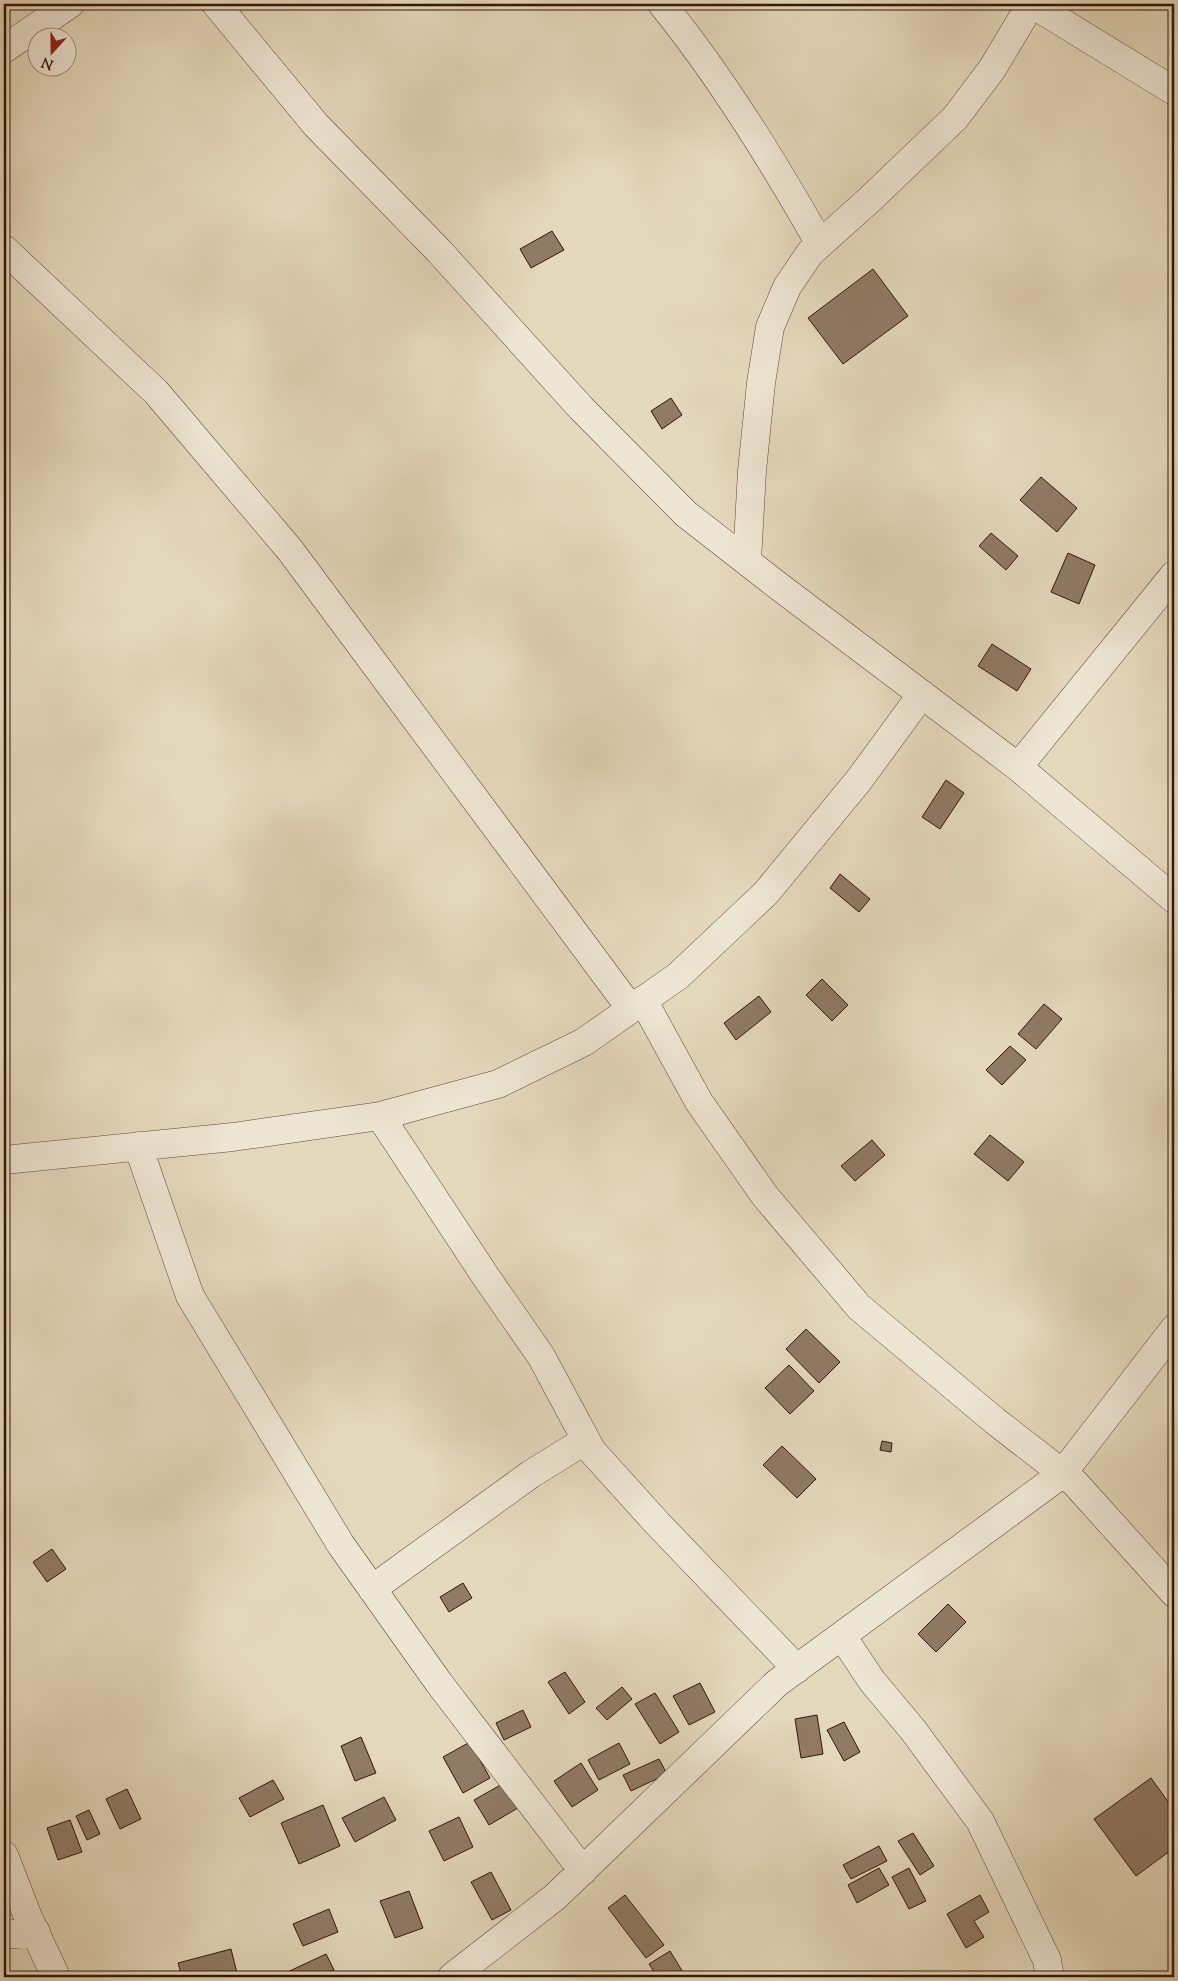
<svg xmlns="http://www.w3.org/2000/svg" width="1178" height="1981" font-family="'Sorts Mill Goudy',serif">
	<rect width="100%" height="100%" fill="#e5d9bd"/>
	<filter id="stains"><feTurbulence type="fractalNoise" baseFrequency=".004" numOctaves="4"/><feColorMatrix values="0 0 0 0 .2 0 0 0 0 .09 0 0 0 0 .02 0 0 0 .5 -.17"/></filter>
	<radialGradient id="worn" r=".72"><stop offset=".6" stop-color="#630" stop-opacity="0"/><stop offset="1" stop-color="#630" stop-opacity=".3"/></radialGradient>
	<path fill="#907b66" stroke="#341508" d="M552,231L564,250L531,268L520,249Z
		M873,269L908,316L843,364L808,318Z
		M671,398L682,415L662,429L651,411Z
		M1041,477L1077,508L1057,532L1020,500Z
		M991,533L1018,556L1006,570L979,546Z
		M1068,553L1095,565L1079,604L1051,592Z
		M992,644L1031,669L1017,691L978,666Z
		M946,780L964,793L940,829L922,817Z
		M840,874L870,899L859,912L830,888Z
		M822,979L848,1005L832,1021L806,995Z
		M759,996L771,1012L736,1040L724,1023Z
		M1044,1004L1062,1019L1036,1049L1018,1034Z
		M1010,1046L1026,1060L1002,1085L986,1070Z
		M990,1135L1024,1162L1008,1181L974,1154Z
		M872,1140L885,1155L855,1181L841,1166Z
		M806,1329L840,1362L819,1383L786,1349Z
		M789,1365L814,1391L790,1414L765,1388Z
		M882,1441L892,1443L891,1452L880,1450Z
		M782,1446L816,1479L797,1498L763,1465Z
		M52,1549L66,1569L47,1582L33,1562Z
		M463,1583L472,1598L449,1612L440,1597Z
		M948,1604L966,1622L936,1652L918,1634Z
		M565,1672L585,1702L569,1714L548,1682Z
		M700,1683L715,1712L689,1725L673,1696Z
		M622,1687L632,1699L607,1720L596,1708Z
		M655,1693L679,1732L660,1744L635,1704Z
		M523,1710L531,1727L504,1740L496,1723Z
		M817,1715L823,1754L801,1758L795,1719Z
		M844,1722L860,1752L844,1761L827,1730Z
		M361,1737L376,1773L355,1781L341,1746Z
		M470,1742L490,1778L463,1793L443,1757Z
		M619,1743L630,1764L599,1780L588,1760Z
		M659,1759L667,1774L631,1791L623,1775Z
		M581,1763L598,1790L572,1807L554,1781Z
		M1151,1778L1174,1810V1848L1136,1876L1094,1819Z
		M273,1780L284,1799L250,1817L239,1798Z
		M504,1783L518,1808L489,1825L474,1800Z
		M127,1789L141,1819L120,1829L106,1799Z
		M384,1797L396,1820L355,1842L342,1818Z
		M323,1805L340,1846L299,1864L281,1823Z
		M89,1810L100,1834L87,1840L76,1816Z
		M459,1817L473,1847L444,1861L429,1831Z
		M70,1820L82,1852L58,1860L47,1828Z
		M913,1833L934,1866L920,1875L898,1841Z
		M879,1846L887,1861L851,1879L843,1865Z
		M879,1868L889,1885L857,1903L848,1885Z
		M909,1868L926,1901L909,1909L892,1877Z
		M491,1872L511,1910L492,1920L471,1882Z
		M409,1891L423,1928L395,1938L380,1901Z
		M625,1895L664,1945L646,1958L608,1908Z
		M980,1895L989,1912L974,1921L984,1937L966,1948L947,1914Z
		M329,1909L338,1932L303,1946L293,1924Z
		M231,1949L237,1973L222,1977H182L178,1963Z
		M670,1951L686,1977H657L649,1964Z
		M326,1954L334,1970L319,1977H282L281,1975Z"/>
	<g fill="none" stroke-linecap="round" stroke-linejoin="round">
		<defs>
			<path id="street" d="M216,4L316,125L439,251L581,408L686,514L781,588L1018,767L1174,899
				M662,4C722,78 773,161 820,244
				M1032,4L1174,91
				M4,49L70,4
				M4,249L156,392L290,550L631,1009
				M747,561L752,471L761,383L770,327L787,287L810,253L867,202L955,118L992,69L1031,4
				M1018,767L1174,575
				M643,1000L699,1102L765,1196L859,1307L995,1421L1075,1483L1174,1593
				M380,1116L486,1277L541,1356L592,1451L657,1523L797,1669
				M138,1146L190,1296L341,1545L439,1683L583,1871
				M4,1160L233,1137L380,1116L498,1084L584,1042L678,976L766,893L859,780L922,694
				M372,1589L531,1474L586,1440
				M842,1636L872,1681L913,1730L980,1821L1047,1960L1050,1977
				M4,1855L28,1917L56,1977
				M4,1935L36,1932
				M452,1977L555,1897L777,1683L1062,1474L1174,1329"/>
		</defs>
		<use href="#street" stroke="#604635" stroke-width="29"/>
		<use href="#street" stroke="#eee6d4" stroke-width="28"/>
	</g>
	<rect width="1178" height="1981" fill="none" stroke="#e5d9bd" stroke-width="20"/>
	<rect x="5" y="5" width="1168" height="1971" fill="none" stroke="#341508" stroke-width="2.5"/>
	<rect x="10" y="10" width="1158" height="1961" fill="none" stroke="#341508"/>
	<g transform="translate(52 52) rotate(201)"><circle r="24" fill="#eee6d4" stroke="#a49282"/>
	<path d="M0-4L9 19L0 12L-9 19Z" fill="#8f2418"/>
	<text y="-8" font-size="14" font-weight="bold" text-anchor="middle" fill="#341508">N</text>
	</g>
	<rect width="100%" height="100%" filter="url(#stains)"/>
	<rect width="100%" height="100%" fill="url(#worn)"/>
</svg>
